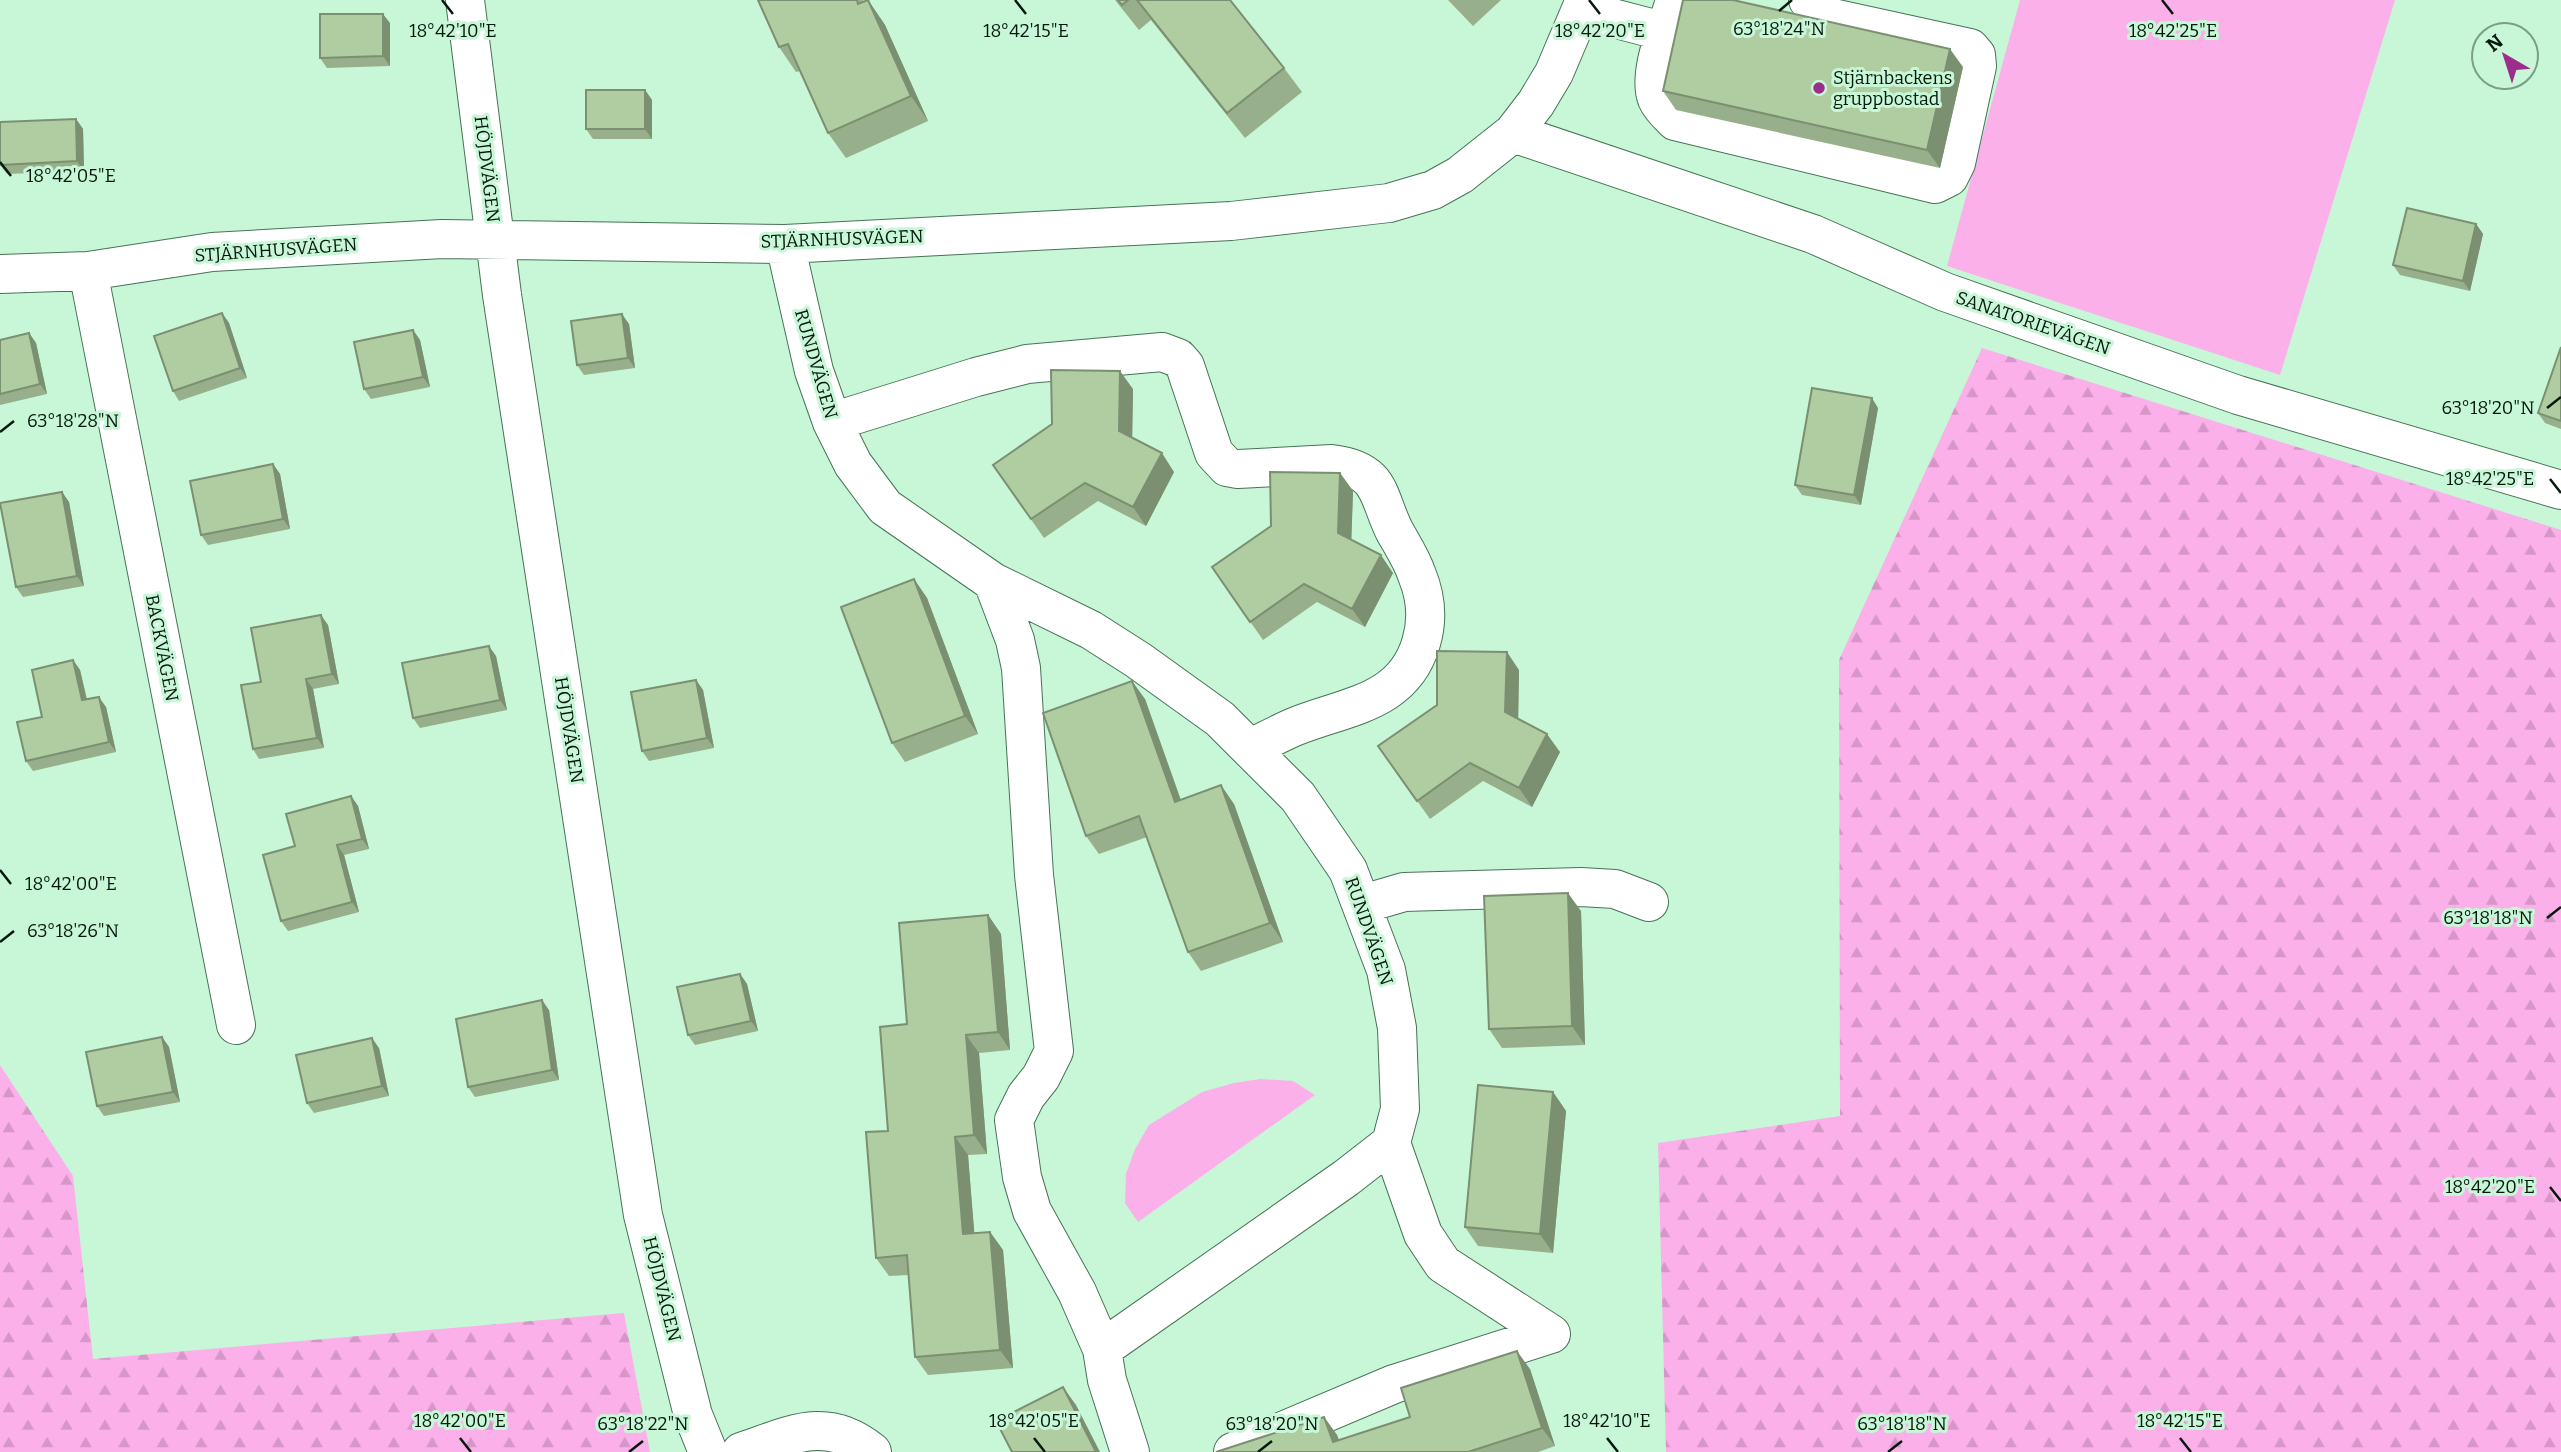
<svg xmlns="http://www.w3.org/2000/svg" width="2561" height="1452" font-family="Bitter,serif">
	<defs>
		<pattern id="forest-firs" width="22" height="20" patternUnits="userSpaceOnUse" patternTransform="scale(1.75)"><rect width="22" height="20" fill="#fbb0ea"/><path d="M5 1l3.5 6h-7zM16 11l3.5 6h-7z" fill="#d697c8"/></pattern>
	</defs>
	<rect width="100%" height="100%" fill="#c7f7d7"/>
	<path fill="url(#forest-firs)" d="M1982,348L2561,530V1452H1666L1658,1143L1840,1116L1839,660Z
		M0,1065L73,1176L93,1359L624,1313L650,1452H0Z"/>
	<path fill="#fbb0ea" d="M2020,0H2395L2280,375L1947,266Z
		M1260,1079L1293,1081L1315,1095L1138,1222L1125,1203L1126,1174L1135,1149L1149,1125L1202,1092L1234,1083Z"/>
	<g fill="none" stroke-linecap="round" stroke-linejoin="round">
		<defs>
			<path id="minor" d="M465,0L502,295L643,1215L693,1415L708,1452
				M1675,0C1668,26 1647,74 1657,99C1661,108 1668,114 1675,121L1935,184L1949,177L1956,163L1977,66L1976,55L1970,48L1828,17L1808,0
				M1582,10L1666,32
				M1513,133L1813,234L1945,292L2238,395L2561,490
				M785,244L814,371L832,422L853,464L885,507L993,582L1091,630L1138,660L1220,719L1298,797L1348,870L1386,970L1397,1028L1400,1109L1391,1143L1346,1178L1102,1349
				M88,271L236,1025
				M0,274L88,271L212,252L442,239L785,244L1231,221L1389,203L1433,190L1460,175L1513,133L1536,103L1554,73L1585,0
				M832,422L976,377L1027,364L1162,352L1178,358L1185,366L1214,453L1227,467L1238,469L1332,464C1383,470 1377,497 1395,532C1403,546 1412,560 1417,575C1426,597 1428,620 1421,643C1403,704 1345,706 1294,727C1280,733 1265,741 1251,748
				M993,582L1015,640L1021,668L1034,875L1054,1051L1041,1077L1026,1096L1014,1120L1022,1177L1032,1211L1077,1292L1102,1349L1107,1380L1130,1452
				M1363,904L1404,892L1581,887L1615,889L1649,902
				M1391,1143L1423,1234L1443,1264L1551,1334
				M741,1452C789,1436 826,1414 872,1452
				M1233,1452L1394,1384L1551,1334"/>
		</defs>
		<use href="#minor" stroke="#477357" stroke-width="40"/>
		<use href="#minor" stroke="#fff" stroke-width="38"/>
	</g>
	<path fill="#97af8a" d="M758,0H863L864,2L868,0L885,25L928,121L846,158L828,133L800,71L796,72L779,47Z
		M1115,0H1230L1284,68L1302,92L1245,138L1151,20L1139,30Z
		M1448,0H1501L1473,26Z
		M390,23V66L327,68L320,58Z
		M1963,67L1940,168L1676,110L1663,91Z
		M645,90L652,100V139H593L586,129Z
		M76,119L83,129L84,171L7,174L0,165Z
		M2476,224L2483,234L2470,291L2400,275L2393,265Z
		M222,313L229,323L247,378L179,401L173,391Z
		M629,324L635,368L584,375L577,365Z
		M413,330L420,340L430,387L371,399L364,389Z
		M29,333L36,343L47,394L0,405V340Z
		M2561,347V429L2545,423L2538,413Z
		M1133,389L1132,438L1174,472L1146,526L1098,501L1044,538L993,465Z
		M1878,408L1861,505L1802,495L1795,485Z
		M273,464L280,474L290,529L208,545L201,535Z
		M1340,473L1353,491L1351,540L1393,573L1365,627L1317,602L1263,640L1212,567L1271,526Z
		M62,492L69,502L84,586L23,597L16,587Z
		M914,579L927,598L978,734L905,762L892,743Z
		M328,625L339,684L313,689L324,748L259,759L253,749L261,682Z
		M496,656L507,710L420,728L413,718Z
		M73,660L80,670L87,699L106,707L116,752L33,771L26,761L42,717Z
		M1519,670L1518,719L1560,752L1532,807L1483,781L1430,819L1378,746Z
		M696,680L703,690L714,748L649,761L642,751Z
		M1145,699L1181,800L1234,804L1283,942L1201,971L1188,952L1147,837L1099,854L1086,836Z
		M351,796L358,806L369,849L344,855L359,912L288,931L281,921L295,846Z
		M1581,911L1585,1045L1502,1048L1489,1029Z
		M988,915L1001,934L1010,1050L979,1053L987,1154L968,1155L974,1233L990,1232L1003,1250L1013,1368L928,1375L915,1357L908,1275L889,1276L876,1258L888,1131L907,1024Z
		M740,974L747,984L758,1031L695,1045L688,1035Z
		M549,1010L559,1080L475,1097L468,1087Z
		M162,1037L169,1047L180,1102L104,1116L97,1106Z
		M379,1048L389,1096L314,1113L307,1103Z
		M1553,1092L1566,1111L1553,1253L1478,1246L1465,1227Z
		M1530,1369L1555,1446L1538,1452H1216L1324,1417L1337,1435L1339,1440L1410,1417Z"/>
	<path fill="#7b8f71" d="M868,0L885,25L928,121L911,96Z
		M383,14L390,23V66L383,56Z
		M1950,49L1963,67L1940,168L1927,150Z
		M645,90L652,100V139L645,129Z
		M76,119L83,129L84,171L77,161Z
		M2476,224L2483,234L2470,291L2463,281Z
		M222,313L229,323L247,378L240,368Z
		M622,314L629,324L635,368L628,358Z
		M413,330L420,340L430,387L423,377Z
		M29,333L36,343L47,394L40,384Z
		M1120,371L1133,389L1132,449L1119,431Z
		M1872,398L1878,408L1861,505L1854,495Z
		M1162,453L1174,472L1146,526L1133,507Z
		M273,464L280,474L290,529L283,519Z
		M1340,473L1353,491L1351,552L1338,533Z
		M62,492L69,502L84,586L77,576Z
		M1381,555L1393,573L1365,627L1352,609Z
		M914,579L927,598L978,734L965,716Z
		M321,615L328,625L339,684L332,674Z
		M489,646L496,656L507,710L500,700Z
		M1507,652L1519,670L1518,730L1505,712Z
		M73,660L80,670L89,710L82,700Z
		M306,679L313,689L324,748L317,738Z
		M696,680L703,690L714,748L707,738Z
		M1132,681L1145,699L1188,821L1175,802Z
		M99,697L106,707L116,752L109,742Z
		M1547,734L1560,752L1532,807L1519,788Z
		M1221,785L1234,804L1283,942L1270,923Z
		M351,796L358,806L369,849L362,839Z
		M337,845L344,855L359,912L352,902Z
		M1568,893L1581,911L1585,1045L1572,1026Z
		M988,915L1001,934L1010,1050L998,1032Z
		M740,974L747,984L758,1031L751,1021Z
		M542,1000L549,1010L559,1080L552,1070Z
		M966,1035L979,1053L987,1154L974,1135Z
		M162,1037L169,1047L180,1102L173,1092Z
		M372,1038L379,1048L389,1096L382,1086Z
		M1553,1092L1566,1111L1553,1253L1540,1234Z
		M955,1137L968,1155L976,1253L963,1234Z
		M990,1232L1003,1250L1013,1368L1000,1350Z
		M1517,1351L1530,1369L1555,1446L1542,1428Z
		M1063,1387L1076,1405L1100,1452H1096Z
		M1324,1417L1337,1435L1343,1452L1333,1442Z"/>
	<path fill="#b0cca1" stroke="#7b8f71" stroke-width="2" d="M758,0H857L858,4L868,0L911,96L828,133L788,44L779,47Z
		M1118,0H1128L1122,5Z
		M1137,0H1230L1284,68L1227,113Z
		M1683,0H1733L1950,49L1927,150L1663,91Z
		M320,14H383V56L320,58Z
		M586,90H645V129H586Z
		M76,119L77,161L0,165V122Z
		M2407,208L2476,224L2463,281L2393,265Z
		M222,313L240,368L173,391L154,336Z
		M622,314L628,358L577,365L571,321Z
		M413,330L423,377L364,389L354,342Z
		M29,333L40,384L0,394V340Z
		M2561,347V421L2538,413Z
		M1051,370L1120,371L1119,431L1162,453L1133,507L1085,483L1031,519L993,465L1052,424Z
		M1812,388L1872,398L1854,495L1795,485Z
		M273,464L283,519L201,535L190,481Z
		M1270,472L1340,473L1338,533L1381,555L1352,609L1304,584L1250,622L1212,567L1271,526Z
		M62,492L77,576L16,587L0,503Z
		M914,579L965,716L892,743L841,607Z
		M321,615L332,674L306,679L317,738L253,749L241,685L261,682L251,628Z
		M489,646L500,700L413,718L402,663Z
		M1437,651L1507,652L1505,712L1547,734L1519,788L1470,763L1417,801L1378,746L1437,705Z
		M73,660L82,700L99,697L109,742L26,761L17,722L42,717L32,670Z
		M696,680L707,738L642,751L631,692Z
		M1132,681L1175,802L1221,785L1270,923L1188,952L1139,816L1086,836L1043,713Z
		M351,796L362,839L337,845L352,902L281,921L263,855L295,846L286,814Z
		M1568,893L1572,1026L1489,1029L1484,896Z
		M988,915L998,1032L966,1035L974,1135L955,1137L963,1234L990,1232L1000,1350L915,1357L907,1255L876,1258L866,1132L888,1131L880,1027L907,1024L899,923Z
		M740,974L751,1021L688,1035L677,987Z
		M542,1000L552,1070L468,1087L456,1019Z
		M162,1037L173,1092L97,1106L86,1052Z
		M372,1038L382,1086L307,1103L296,1055Z
		M1478,1085L1553,1092L1540,1234L1465,1227Z
		M1517,1351L1542,1428L1468,1452H1216L1324,1417L1333,1442L1410,1417L1401,1388Z
		M1063,1387L1096,1452H1012L996,1421Z"/>
	<path fill="none" stroke="#07190e" stroke-width="2.5" d="M442,0L453,14M1015,0L1026,14M1589,0L1600,14M2162,0L2173,14M1779,11L1792,0M0,162L11,176M2547,408L2561,397M0,432L14,421M2550,479L2561,493M0,870L11,884M2547,918L2561,907M0,942L14,931M2550,1187L2561,1201M460,1438L471,1452M1034,1438L1045,1452M1607,1438L1618,1452M2180,1438L2191,1452M629,1452L643,1441M1258,1452L1272,1441M1888,1452L1902,1441"/>
	<circle fill="#9d2d8b" stroke="#c7f7d7" stroke-width="2.5" cx="1819" cy="88" r="7"/>
	<g text-anchor="middle" stroke-width="6" stroke-linejoin="round" paint-order="stroke">
		<g font-size="18" fill="#07190e" stroke="#c7f7d7" text-anchor="start">
			<text x="1833" y="84">Stjärnbackens<tspan x="1833" dy="21">gruppbostad</tspan></text>
		</g>
		<g font-size="18" fill="#07190e" stroke="#c7f7d7">
			<text transform="translate(487 169) rotate(83)" y="6">HÖJDVÄGEN</text>
			<text transform="translate(842 239) rotate(-2)" y="6">STJÄRNHUSVÄGEN</text>
			<text transform="translate(276 250) rotate(-4)" y="6">STJÄRNHUSVÄGEN</text>
			<text transform="translate(2033 323) rotate(19)" y="6">SANATORIEVÄGEN</text>
			<text transform="translate(816 364) rotate(74)" y="6">RUNDVÄGEN</text>
			<text transform="translate(162 648) rotate(79)" y="6">BACKVÄGEN</text>
			<text transform="translate(569 730) rotate(81)" y="6">HÖJDVÄGEN</text>
			<text transform="translate(1369 931) rotate(71)" y="6">RUNDVÄGEN</text>
			<text transform="translate(662 1289) rotate(76)" y="6">HÖJDVÄGEN</text>
		</g>
	</g>
	<g font-size="18" text-anchor="middle" fill="#07190e" stroke="#c7f7d7" stroke-width="6" stroke-linejoin="round" paint-order="stroke">
		<text x="1779" y="35">63°18'24"N</text>
		<text x="453" y="37">18°42'10"E</text>
		<text x="1026" y="37">18°42'15"E</text>
		<text x="1600" y="37">18°42'20"E</text>
		<text x="2173" y="37">18°42'25"E</text>
		<text x="71" y="182">18°42'05"E</text>
		<text x="2488" y="414">63°18'20"N</text>
		<text x="73" y="427">63°18'28"N</text>
		<text x="2490" y="485">18°42'25"E</text>
		<text x="71" y="890">18°42'00"E</text>
		<text x="2488" y="924">63°18'18"N</text>
		<text x="73" y="937">63°18'26"N</text>
		<text x="2490" y="1193">18°42'20"E</text>
		<text x="460" y="1427">18°42'00"E</text>
		<text x="1034" y="1427">18°42'05"E</text>
		<text x="1607" y="1427">18°42'10"E</text>
		<text x="2180" y="1427">18°42'15"E</text>
		<text x="643" y="1430">63°18'22"N</text>
		<text x="1272" y="1430">63°18'20"N</text>
		<text x="1902" y="1430">63°18'18"N</text>
	</g>
	<g transform="translate(2505 56) rotate(321)"><circle r="33" fill="#c7f7d7" stroke="#7a9e87" stroke-width="2"/>
	<path d="M0-5L12 26L0 18L-12 26Z" fill="#9d2d8b"/>
	<text y="-10" font-size="19" font-weight="bold" text-anchor="middle" fill="#07190e">N</text>
	</g>
</svg>
